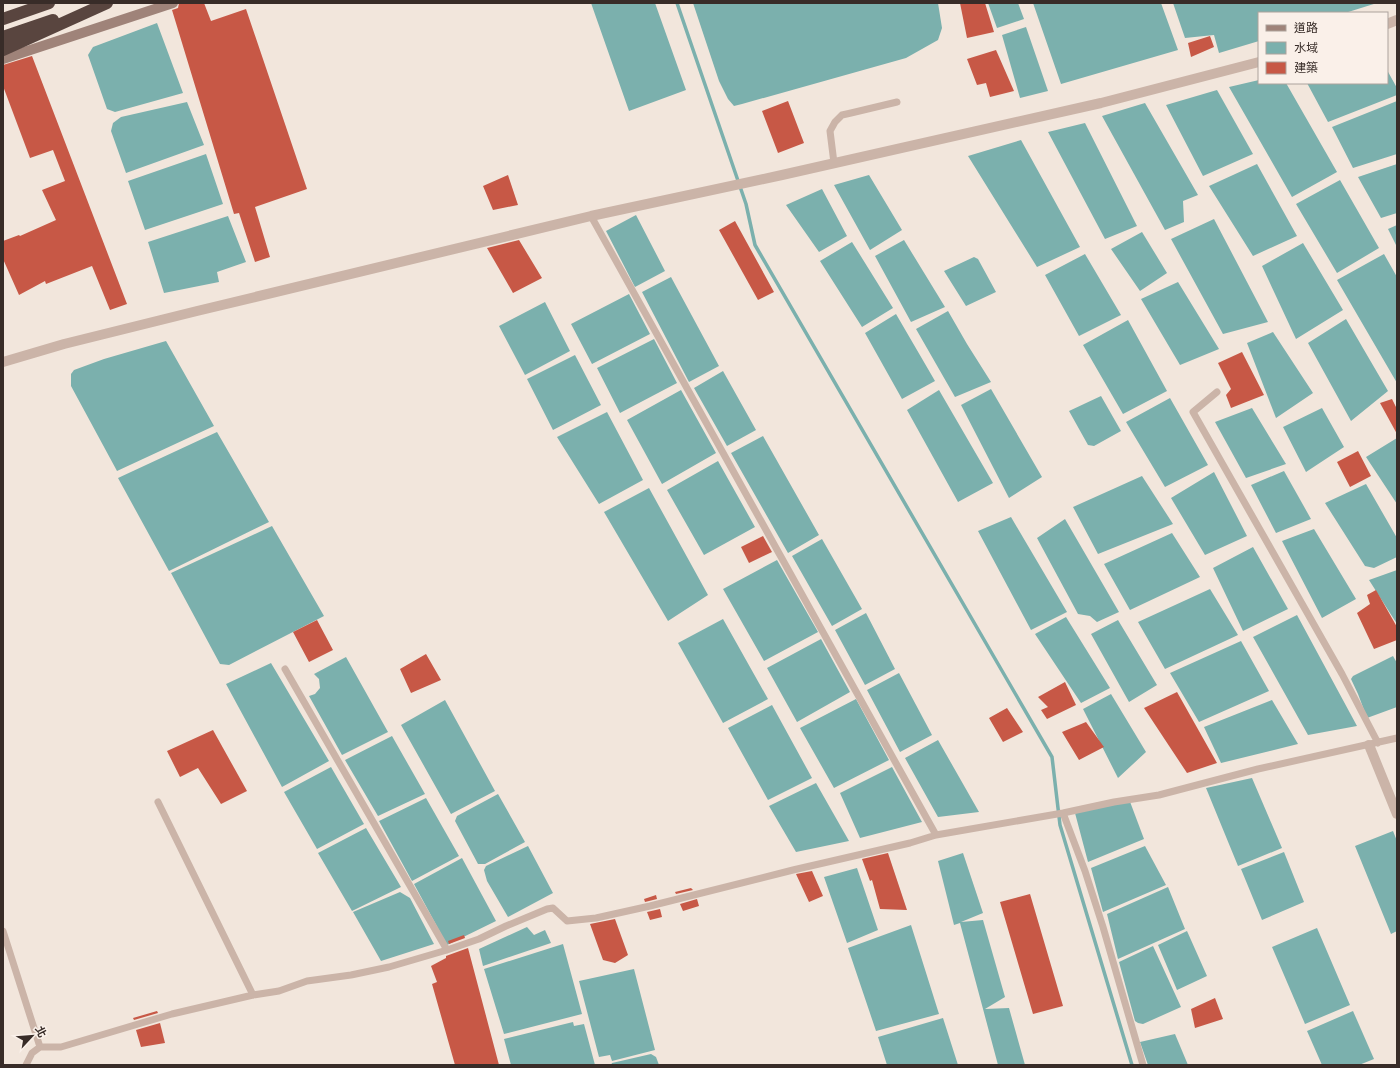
<svg xmlns="http://www.w3.org/2000/svg" width="1400" height="1068" font-family="'Work Sans','Noto Sans TC',sans-serif">
	<rect width="100%" height="100%" fill="#f2e6dc"/>
	<path fill="#7bb0ad" d="M591,3H655L686,90L629,111Z
		M693,3H938L942,28L938,40L906,58L742,104L734,106L728,99L719,81Z
		M988,3H1018L1024,19L997,28Z
		M1033,3H1161L1178,50L1061,84Z
		M1173,3H1377L1345,13H1259V41L1219,53L1214,35L1185,38Z
		M157,23L183,93L115,112L107,109L88,55L93,47Z
		M1026,27L1048,91L1020,98L1002,35Z
		M1387,70L1397,88V95L1328,122L1307,83H1387Z
		M1259,80V83H1286L1337,172L1292,197L1229,87Z
		M1217,90L1253,154L1203,176L1166,105Z
		M1397,101V154L1353,168L1332,127Z
		M187,102L204,145L126,173L111,131L113,123L121,117Z
		M1145,103L1198,195L1183,201L1184,222L1165,230L1102,116Z
		M1085,123L1137,226L1105,239L1048,132Z
		M1021,140L1080,247L1037,267L968,156Z
		M206,154L223,204L145,230L128,181Z
		M1257,164L1297,236L1253,256L1209,186Z
		M1397,164V213L1381,218L1358,177Z
		M869,175L902,230L870,250L834,185Z
		M1340,180L1379,248L1337,273L1296,204Z
		M822,189L847,236L819,252L786,205Z
		M636,215L665,271L635,287L606,231Z
		M228,216L246,262L217,272L219,282L164,293L148,242Z
		M1214,219L1268,322L1223,334L1171,239Z
		M1397,225V247L1388,229Z
		M1142,232L1167,273L1140,291L1111,249Z
		M904,240L945,307L911,322L875,256Z
		M852,242L893,308L862,327L820,261Z
		M1303,243L1343,310L1296,339L1262,266Z
		M1085,254L1121,315L1079,336L1045,275Z
		M1384,254L1397,277V383L1337,280Z
		M974,257L978,259L996,292L966,306L944,271Z
		M671,277L719,366L689,382L642,292Z
		M1178,282L1219,349L1180,365L1141,299Z
		M629,294L650,334L592,364L571,324Z
		M545,302L570,351L525,375L499,326Z
		M948,311L967,344L991,382L955,397L916,329Z
		M896,314L935,381L902,399L865,333Z
		M1346,319L1388,391L1351,421L1308,343Z
		M1128,320L1167,391L1123,414L1083,345Z
		M1273,332L1313,393L1276,418L1247,343Z
		M654,339L677,383L620,413L597,368Z
		M166,341L214,426L117,471L71,386V374L74,370L104,359Z
		M575,355L601,405L553,430L527,379Z
		M723,371L756,430L727,446L694,388Z
		M991,389L1042,477L1009,498L961,405Z
		M681,390L716,453L662,484L627,420Z
		M939,390L993,483L958,502L907,410Z
		M1101,396L1121,431L1094,446L1088,445L1069,411Z
		M1170,398L1208,465L1165,487L1126,422Z
		M1252,408L1286,464L1246,478L1215,422Z
		M1322,408L1344,447L1306,472L1283,427Z
		M607,412L643,480L599,504L557,437Z
		M217,432L269,522L169,571L118,478Z
		M763,436L819,535L788,553L731,453Z
		M1397,438V504L1366,457Z
		M718,461L755,527L704,555L667,490Z
		M1284,471L1311,519L1276,533L1251,485Z
		M1214,472L1247,536L1205,555L1171,498Z
		M1142,476L1173,524L1098,554L1073,507Z
		M1366,484L1397,538V557L1374,568L1365,566L1325,503Z
		M649,488L708,595L668,621L604,512Z
		M1011,517L1067,612L1031,630L978,531Z
		M1065,519L1119,612L1097,622L1090,616L1078,614L1037,538Z
		M272,526L324,616L229,665L220,664L171,573Z
		M1314,529L1356,599L1322,618L1282,541Z
		M1172,533L1200,577L1130,610L1104,564Z
		M822,539L862,609L832,626L792,556Z
		M1253,547L1288,609L1243,631L1213,568Z
		M777,560L818,632L764,661L723,589Z
		M1397,570V624L1369,580Z
		M1210,589L1238,635L1165,669L1138,622Z
		M866,613L895,669L865,685L835,630Z
		M1297,615L1357,726L1308,735L1253,637Z
		M1066,617L1110,688L1081,703L1035,634Z
		M723,619L768,699L723,723L678,643Z
		M1118,620L1157,685L1129,702L1091,634Z
		M821,639L850,692L797,722L767,668Z
		M1241,641L1269,691L1199,722L1170,673Z
		M1393,656L1397,663V707L1367,718L1358,694L1351,679L1353,676Z
		M346,657L388,732L342,755L309,696L315,694L320,688L319,679L314,674Z
		M271,663L329,761L282,787L226,684Z
		M899,673L932,735L900,752L867,690Z
		M1111,694L1146,752L1118,778L1083,709Z
		M856,699L889,760L834,788L800,728Z
		M445,700L495,791L451,814L401,725Z
		M1272,700L1298,744L1221,763L1204,727Z
		M772,705L812,778L768,800L728,728Z
		M392,736L425,794L378,816L345,760Z
		M938,740L979,812L938,817L905,758Z
		M331,767L364,824L317,849L284,792Z
		M892,767L922,822L860,838L840,793Z
		M1252,778L1282,848L1238,866L1206,788Z
		M816,783L849,841L796,852L769,806Z
		M498,794L525,842L485,864H478L455,821L457,816Z
		M426,798L459,856L412,881L379,821Z
		M1129,799L1144,839L1088,862L1075,813Z
		M366,828L401,887L352,911L318,853Z
		M1393,831L1397,841V931L1391,934L1355,846Z
		M528,846L553,893L508,917L487,881L484,870L486,866Z
		M1145,846L1166,885L1103,912L1091,868Z
		M1284,852L1304,902L1262,920L1241,869Z
		M963,853L983,913L961,922L983,920L1005,997L985,1009L1009,1008L1025,1065H998L960,923L954,925L938,861Z
		M462,858L496,921L447,945L414,884Z
		M857,868L878,930L847,943L824,877Z
		M1168,887L1185,929L1118,959L1107,914Z
		M400,892L410,898L434,944L381,961L353,912Z
		M911,925L939,1014L876,1031L848,948Z
		M527,927L534,935L545,930L551,943L483,966L479,949Z
		M1317,928L1350,1005L1305,1024L1272,947Z
		M1187,931L1207,976L1177,990L1158,945Z
		M563,944L582,1014L504,1034L484,969Z
		M1153,946L1181,1007L1143,1024L1138,1023L1135,1021L1119,962Z
		M634,969L655,1050L612,1061L610,1055L599,1057L579,981Z
		M1353,1011L1374,1059L1359,1065H1322L1307,1031Z
		M943,1018L958,1065H887L878,1037Z
		M573,1022L574,1026L584,1024L595,1065H511L504,1039Z
		M1175,1034L1188,1065H1148L1140,1042Z
		M651,1054L656,1057L659,1065H611L612,1063Z"/>
	<g fill="none" stroke-linecap="round" stroke-linejoin="round">
		<path stroke="#7bb0ad" stroke-width="3.5" d="M677,3L746,204L755,245L1052,757L1060,825L1132,1065"/>
	</g>
	<path fill="#c75846" d="M179,3H204L211,21L246,9L307,189L255,207L270,257L255,262L239,213L234,214L172,10L178,8Z
		M960,3H985L994,32L967,38Z
		M1210,36L1214,47L1191,57L1188,43Z
		M996,50L1014,91L990,97L986,83L977,85L967,59Z
		M32,56L127,304L110,310L92,266L46,284L45,281L19,295L3,259V241L19,235L20,236L56,220L42,190L65,181L53,150L30,158L3,86V65Z
		M788,101L804,143L778,153L762,111Z
		M508,175L518,205L493,210L483,186Z
		M735,221L774,292L758,300L719,230Z
		M519,240L542,278L513,293L487,248Z
		M1242,352L1264,395L1231,408L1226,395L1231,389L1218,363Z
		M1392,399L1397,409V434L1380,403Z
		M1358,451L1371,476L1350,487L1337,462Z
		M763,536L772,552L749,563L741,547Z
		M1376,590L1397,627V640L1374,649L1357,613L1370,604L1367,595Z
		M317,620L333,650L309,662L293,632Z
		M426,654L441,680L411,693L400,669Z
		M1065,682L1076,705L1047,719L1041,710L1048,707L1038,697Z
		M1177,692L1217,763L1187,773L1144,708Z
		M1007,708L1023,732L1003,742L989,718Z
		M1086,722L1104,747L1079,760L1062,732Z
		M213,730L247,791L221,804L198,768L180,777L167,751Z
		M888,853L907,910L880,909L872,880L870,881L862,859Z
		M812,871L823,896L809,902L796,874Z
		M691,888L693,890L676,894L675,892Z
		M1030,894L1063,1006L1033,1014L1000,902Z
		M656,895L657,899L645,902L644,899Z
		M697,899L699,906L683,911L680,904Z
		M660,909L662,917L650,920L647,912Z
		M615,919L628,955L615,963L603,960L590,924Z
		M464,935L465,938L449,944L448,941Z
		M468,948L499,1065H455L432,984L437,982L431,966L446,958V956Z
		M1215,998L1223,1019L1195,1028L1191,1009Z
		M157,1011L158,1013L134,1020L133,1018Z
		M160,1023L165,1043L141,1047L136,1030Z"/>
	<g fill="none" stroke-linecap="round" stroke-linejoin="round">
		<path stroke="#cbb4a8" stroke-width="7" d="M834,163L830,131L835,122L842,115L851,113L897,102
			M591,216L936,835
			M1217,392L1193,412L1342,674L1378,743
			M285,669L447,950
			M158,802L253,995
			M1063,813L1085,871L1103,927L1143,1065
			M3,931L40,1047
			M26,1065L32,1053L40,1047H61L172,1014L253,995L279,991L307,981L351,975L389,967L447,950L479,939L506,926L547,909L553,908L567,921L596,918L650,906L793,870L910,843L936,835L1063,813L1114,802L1159,795L1258,769L1397,738"/>
		<path stroke="#cbb4a8" stroke-width="10" d="M1387,24L1397,20
			M3,362L64,344L197,311L591,216L782,175L1101,103L1259,62
			M1369,745L1397,814"/>
		<path stroke="#9f8379" stroke-width="10" d="M3,59L173,3"/>
		<path stroke="#59453f" stroke-width="12" d="M3,19L49,3
			M3,37L53,20
			M3,50L107,3"/>
	</g>
	<rect width="1400" height="1068" fill="none" stroke="#382c28" stroke-width="8"/>
	<rect x="1258" y="12" width="130" height="72" fill="#faf0e9" stroke="#aca29c"/>
	<rect x="1266" y="25" width="20" height="6" fill="#9f8379" stroke="#aca29c"/>
	<text x="1294" y="32" font-size="12" fill="#382c28">道路</text>
	<rect x="1266" y="42" width="20" height="12" fill="#7bb0ad" stroke="#aca29c"/>
	<text x="1294" y="52" font-size="12" fill="#382c28">水域</text>
	<rect x="1266" y="62" width="20" height="12" fill="#c75846" stroke="#aca29c"/>
	<text x="1294" y="72" font-size="12" fill="#382c28">建築</text>
	<g transform="translate(32 1036) rotate(64)" stroke="#faf0e9" stroke-width="3" paint-order="stroke">
	<path d="M0-3L7 15L0 10L-7 15Z" fill="#382c28"/>
	<text y="-6" font-size="11" font-weight="bold" text-anchor="middle" fill="#382c28">北</text>
	</g>
</svg>
